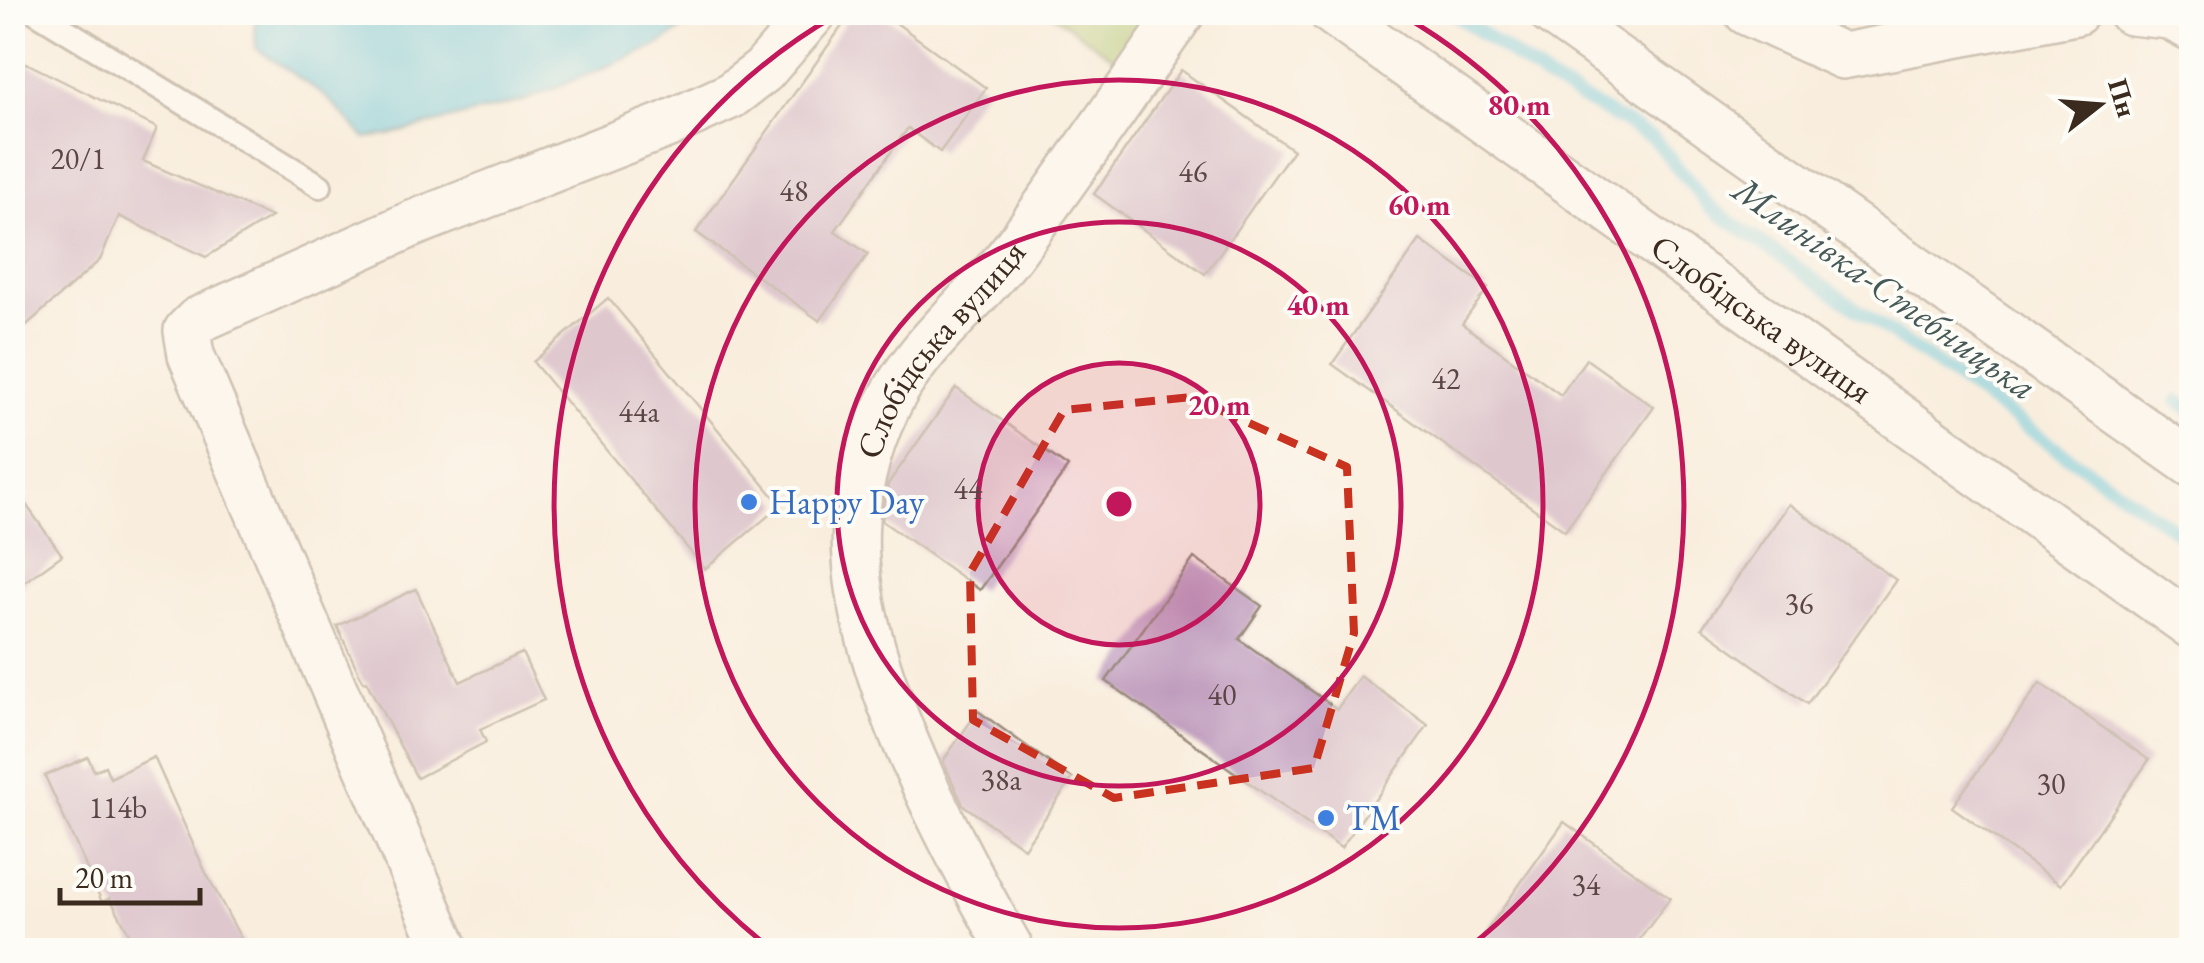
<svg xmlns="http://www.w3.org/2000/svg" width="2204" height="963" font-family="'EB Garamond',serif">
	<rect width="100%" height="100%" fill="#fdfcf7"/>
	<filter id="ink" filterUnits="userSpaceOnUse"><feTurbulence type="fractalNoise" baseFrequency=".01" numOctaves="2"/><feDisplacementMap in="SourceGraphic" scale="20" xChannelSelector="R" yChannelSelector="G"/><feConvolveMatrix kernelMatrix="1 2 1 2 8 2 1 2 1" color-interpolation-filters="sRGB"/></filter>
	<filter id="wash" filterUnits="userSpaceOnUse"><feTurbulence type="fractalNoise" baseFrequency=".0048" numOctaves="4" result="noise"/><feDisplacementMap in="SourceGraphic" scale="40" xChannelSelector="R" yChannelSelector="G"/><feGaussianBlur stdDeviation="2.25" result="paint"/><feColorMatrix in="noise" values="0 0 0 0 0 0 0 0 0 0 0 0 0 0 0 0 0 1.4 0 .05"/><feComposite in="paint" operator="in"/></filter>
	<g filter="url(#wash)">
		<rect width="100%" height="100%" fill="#f9eede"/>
		<path fill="#a9c46b" stroke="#727744" stroke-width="2.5" d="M1050,13H1157L1121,63Z"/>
		<path fill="#60c6de" stroke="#4e787e" stroke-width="2.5" d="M283,12H691V13L681,30L657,46L526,100L389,135L365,138L326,97L256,48L255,21Z"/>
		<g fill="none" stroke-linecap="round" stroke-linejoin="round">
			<path stroke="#60c6de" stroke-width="14" d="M1452,12L1548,80L1654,139L1711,208L2192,542
				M2178,401L2192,411"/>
		</g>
		<g id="blocks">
			<path fill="#bd99bb" d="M852,12H881L986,88L940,152L908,128L835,231L868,254L820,321L696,232Z
				M12,56L157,128L143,161L271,217L206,257L119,216L100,260L12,338Z
				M1181,70L1293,150L1205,274L1094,194Z
				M1420,240L1488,288L1462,324L1561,395L1586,359L1654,407L1565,531L1332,364Z
				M608,298L781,505L705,569L533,362Z
				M956,388L1068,467L980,590L882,521L888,484Z
				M12,485L62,555L12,591Z
				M1789,504L1896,580L1807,704L1702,628Z
				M1194,558L1262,606L1239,639L1337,709L1360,676L1428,725L1341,848L1106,681Z
				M416,589L460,682L522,653L544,700L480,729L486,742L417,778L366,681L363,682L337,626Z
				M2040,683L2149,760L2061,885L1952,807Z
				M978,711L1072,779L1024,848L963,805L943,761Z
				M88,757L94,771L105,766L110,778L154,757L205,871L247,950H138L110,898L102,902L45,776Z
				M1564,822L1670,898L1632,950H1473Z"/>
		</g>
	</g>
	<g filter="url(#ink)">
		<use href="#blocks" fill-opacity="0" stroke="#9a8c7e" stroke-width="2.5"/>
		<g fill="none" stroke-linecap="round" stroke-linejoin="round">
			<defs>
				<path id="service" d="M36,12L320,186"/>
				<g id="minor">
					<path id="s1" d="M1332,12L2192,626"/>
					<path d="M1551,12L2192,464"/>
					<path d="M1747,12L1843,56L2076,12"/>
					<path d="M2131,12L2169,16L2192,28"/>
					<path d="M446,950L191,355L187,331L198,320L412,224L666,125L730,96L763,71L814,12"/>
					<path id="s2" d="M1011,950C951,845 863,680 856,559C852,507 865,452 888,405C918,343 976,302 1016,247C1073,170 1127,91 1182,12"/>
				</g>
			</defs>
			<use href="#service" stroke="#9a8c7e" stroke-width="28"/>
			<use href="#minor" stroke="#9a8c7e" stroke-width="50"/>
			<use href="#service" stroke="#fff" stroke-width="22"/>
			<use href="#minor" stroke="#fff" stroke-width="45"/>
		</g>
	</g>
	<path d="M0 0H2204V963H0ZM1191,397L1347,467L1354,633L1314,768L1114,798L973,720L970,573L1064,410Z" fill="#f9eede" fill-opacity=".55" fill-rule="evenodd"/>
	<path fill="none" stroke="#c8321e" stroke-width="8" stroke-dasharray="20 12" stroke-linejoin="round" d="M1191,397L1347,467L1354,633L1314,768L1114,798L973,720L970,573L1064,410Z"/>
	<circle cx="1119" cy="504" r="141" fill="#c2185b" fill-opacity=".12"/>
	<g fill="none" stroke="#c2185b" stroke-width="5">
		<circle cx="1119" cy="504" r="141"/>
		<circle cx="1119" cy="504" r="282"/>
		<circle cx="1119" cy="504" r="424"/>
		<path d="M771 949A565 565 0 0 1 836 15M1402 15A565 565 0 0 1 1467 949"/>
	</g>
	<g fill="#3f7fe0" stroke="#fdfcf7" stroke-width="4">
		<circle cx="749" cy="502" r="10"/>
		<circle cx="1326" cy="818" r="10"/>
	</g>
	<g text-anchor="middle" stroke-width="8" stroke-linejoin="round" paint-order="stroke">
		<g font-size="30" fill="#5c4645">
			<text x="78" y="169">20/1</text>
			<text x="1193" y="182">46</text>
			<text x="794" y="201">48</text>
			<text x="1446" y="389">42</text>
			<text x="639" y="422">44а</text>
			<text x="968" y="499">44</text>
			<text x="1799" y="614">36</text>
			<text x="1222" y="705">40</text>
			<text x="1001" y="790">38а</text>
			<text x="2051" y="794">30</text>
			<text x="118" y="818">114b</text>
			<text x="1586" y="895">34</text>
		</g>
		<g font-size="35" fill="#3b2a1e" stroke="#fdfcf7">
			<text dy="12" stroke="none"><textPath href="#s1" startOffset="528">Слобідська вулиця</textPath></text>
			<text dy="12" stroke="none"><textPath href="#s2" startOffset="658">Слобідська вулиця</textPath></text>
		</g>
		<g font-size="35" fill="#366cbe" stroke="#fdfcf7" text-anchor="start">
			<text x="769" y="514">Happy Day</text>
			<text x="1346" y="830">TM</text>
		</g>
		<g font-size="38" font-style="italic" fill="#465958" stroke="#fdfcf7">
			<text transform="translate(1885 288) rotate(35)" y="13">Млинівка-Стебницька</text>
		</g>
	</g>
	<circle cx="1119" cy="504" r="15" fill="#c2185b" stroke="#fdfcf7" stroke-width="5"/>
	<g font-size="30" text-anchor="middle" font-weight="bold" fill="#c2185b" stroke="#fdfcf7" stroke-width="8" stroke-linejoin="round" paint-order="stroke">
		<text x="1519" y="115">80 m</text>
		<text x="1419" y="215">60 m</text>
		<text x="1318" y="315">40 m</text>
		<text x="1219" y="415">20 m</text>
	</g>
	<rect width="2204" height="963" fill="none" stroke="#fdfcf7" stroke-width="50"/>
	<g transform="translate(2099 105) rotate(73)" stroke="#fdfcf7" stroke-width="8" paint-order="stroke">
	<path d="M0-8L18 38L0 25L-18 38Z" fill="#3b2a1e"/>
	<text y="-15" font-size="28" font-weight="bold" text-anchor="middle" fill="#3b2a1e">Пн</text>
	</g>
	<path d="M60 888v15h140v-15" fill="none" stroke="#3b2a1e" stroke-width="5"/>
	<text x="75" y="888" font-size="30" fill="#3b2a1e" stroke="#fdfcf7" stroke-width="8" paint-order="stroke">20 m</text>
</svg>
